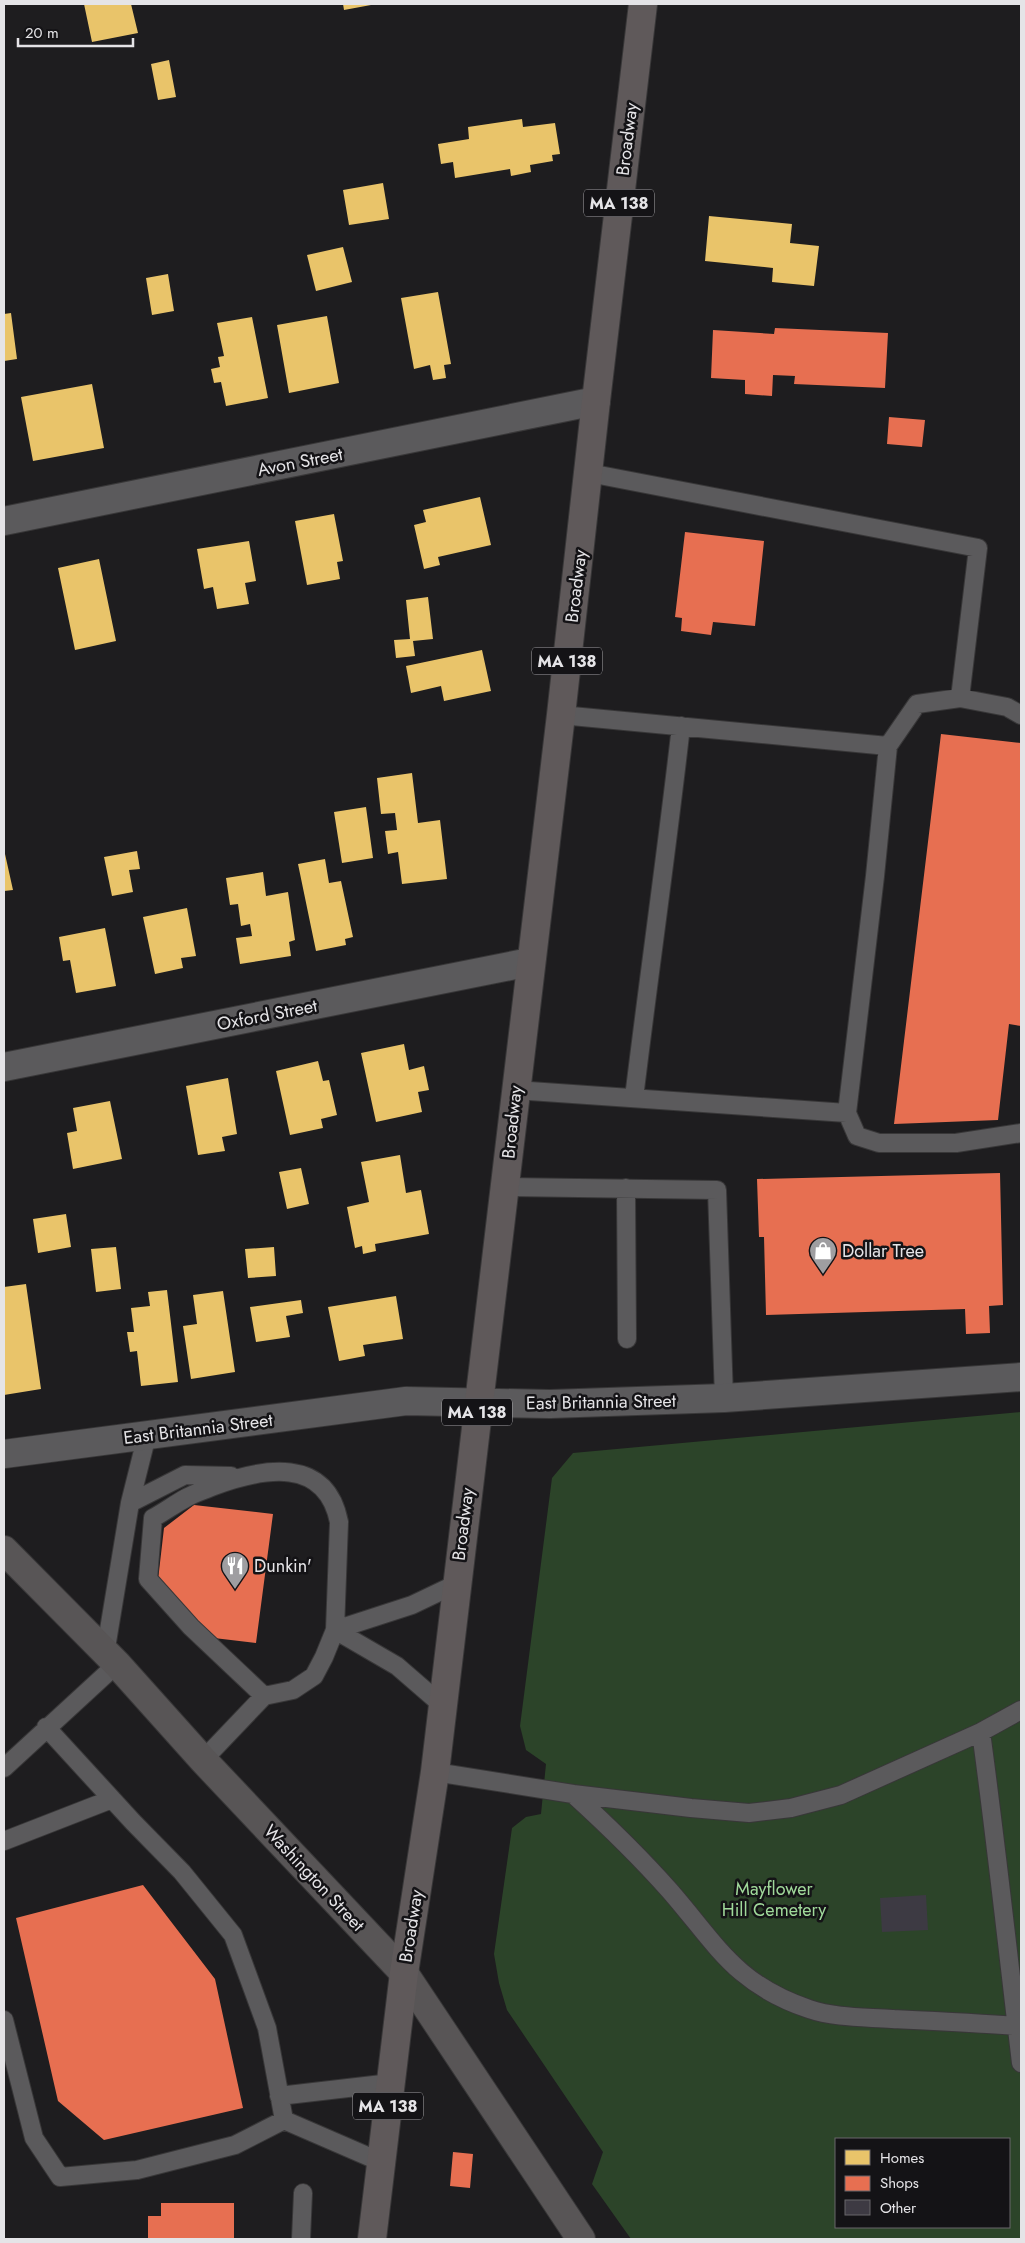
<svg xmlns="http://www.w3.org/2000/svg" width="1025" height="2243" font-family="Jost,sans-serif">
	<rect width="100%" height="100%" fill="#1e1d1f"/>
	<path fill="#2c4429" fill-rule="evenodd" d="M1021,1412V2239H631L592,2184L603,2152L507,2010L499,1983L494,1954L512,1828L526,1817L541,1814L546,1764L526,1750L520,1726L552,1478L573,1453ZM836,2139H1009V2227H836Z"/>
	<path fill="#e9c46a" d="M84,4H131L138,33L92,42Z
		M343,4H370L371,5L344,10Z
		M169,60L176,97L158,100L151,64Z
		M522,119L523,127L555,123L560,154L552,155L553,161L530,165L531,172L511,176L510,169L455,178L453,162L441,164L438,144L469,139L468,127Z
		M383,183L389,219L349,225L343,190Z
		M709,216L792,224L790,243L819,246L814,286L772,282L773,268L705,261Z
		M343,247L352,282L316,291L307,255Z
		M168,274L174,311L152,315L146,278Z
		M438,292L451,364L444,365L446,378L433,380L430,365L414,369L401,298Z
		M11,313L17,359L4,361V314Z
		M327,316L339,383L289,393L277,325Z
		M252,317L268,398L226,406L221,382L214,383L211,369L220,367L218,357L224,356L217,323Z
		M92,384L104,448L33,461L21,397Z
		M480,497L491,545L438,557L440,565L424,569L414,525L426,522L423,510Z
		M334,514L343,561L337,562L340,579L307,585L295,521Z
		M249,541L256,581L245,583L249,604L217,609L213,587L204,589L197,549Z
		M99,559L116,641L75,650L58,568Z
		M428,597L433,639L413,641L415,656L396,658L394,640L410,639L406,600Z
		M482,650L491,691L444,701L441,686L411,693L406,666Z
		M412,773L418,823L440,820L447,879L402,884L398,852L388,854L385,831L397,830L395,813L381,814L377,778Z
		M366,807L373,858L342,863L334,812Z
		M137,851L140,869L129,870L133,892L112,896L104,857Z
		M4,854H5L13,890L4,891Z
		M325,859L329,883L341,881L353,937L345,939L346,945L316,951L298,864Z
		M263,872L266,896L288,892L295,940L289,942L291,956L240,964L236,938L252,936L250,924L241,926L238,904L230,905L226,878Z
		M187,908L196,956L181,958L183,968L155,974L143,917Z
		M105,928L116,986L76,993L70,960L63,961L59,937Z
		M404,1044L409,1070L424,1066L429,1090L418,1092L422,1112L376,1122L361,1053Z
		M318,1061L323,1081L329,1080L337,1115L321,1119L323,1128L290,1135L276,1071Z
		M228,1078L237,1134L222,1137L225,1151L198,1155L186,1086Z
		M110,1101L122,1159L73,1169L67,1133L77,1131L73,1108Z
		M400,1155L406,1193L421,1190L429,1234L375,1244L376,1251L363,1254L362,1246L355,1248L347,1207L369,1202L361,1162Z
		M301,1168L309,1204L287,1209L279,1172Z
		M66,1214L71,1247L38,1253L33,1219Z
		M116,1247L121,1289L96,1292L91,1249Z
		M274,1247L276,1276L248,1278L245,1249Z
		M26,1284L41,1389L4,1395V1287Z
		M167,1290L178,1382L141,1386L137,1351L130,1352L127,1332H134L131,1308L150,1306L148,1292Z
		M223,1291L235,1372L191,1379L183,1326L197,1324L193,1295Z
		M396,1296L403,1339L363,1345L365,1356L339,1361L328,1307Z
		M301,1300L303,1313L286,1316L290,1337L256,1342L250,1307Z"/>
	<path fill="#e76f51" d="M775,328L888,333L885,388L794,384L795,376L773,375L772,396L745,394V380L711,378L713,330L774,334Z
		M889,417L925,420L922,447L887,444Z
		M685,532L764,541L755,626L713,622L711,635L681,631L682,618L675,617Z
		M941,734L1021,743V1026L1009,1024L998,1120L894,1124Z
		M1000,1173L1003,1305L989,1306L990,1333L966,1334L965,1309L766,1315L764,1237H759L757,1179Z
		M194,1505L273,1514L256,1643L214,1638L158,1580L164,1528Z
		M143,1885L215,1979L243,2108L104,2140L58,2101L16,1918Z
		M453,2152L473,2154L470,2188L450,2186Z
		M161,2203H234V2239H148V2216H161Z"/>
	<path fill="#3d3a43" d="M926,1895L928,1930L882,1932L880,1898Z"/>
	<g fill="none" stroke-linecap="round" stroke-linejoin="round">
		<defs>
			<path id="lane" d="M589,473L978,548L960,698
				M888,746L917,704L960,698L1007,707L1021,715
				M515,1090L847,1113L875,876L888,746L561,715
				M634,1098C649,974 667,850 681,726
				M847,1113L857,1136L879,1143H956L1021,1133
				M505,1187L717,1190L724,1398
				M626,1188L627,1339
				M130,1503L185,1475L231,1476
				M335,1630L397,1666L442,1705
				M335,1630L412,1605L456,1584
				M105,1654L130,1503L147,1435
				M46,1727L133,1822L182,1872L233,1935L267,2028L284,2120
				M981,1732L1021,1710
				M203,1760L264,1696L293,1690L314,1676L324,1657L335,1630L339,1522C326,1456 263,1468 214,1486C205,1490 194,1493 186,1498C175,1504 164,1512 153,1518L148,1579L191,1627L264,1696
				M4,1768L117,1664
				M435,1772L573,1794
				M4,1841L112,1799
				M4,2020L34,2138L60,2177L137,2170L235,2145L284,2120L381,2162
				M1021,2027L1017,2026C975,2023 933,2021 892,2019C865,2017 835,2018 809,2009C735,1984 717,1945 670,1891C639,1856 607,1825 573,1794L691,1808L749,1813L791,1808L841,1795L981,1732C996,1842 1008,1953 1021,2063
				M279,2096L391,2083
				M301,2239L303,2193"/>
			<path id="street" d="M4,521L596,401
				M4,1067L530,962
				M4,1454L406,1401L550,1404L724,1398L1021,1377"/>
			<path id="secondary" d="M4,1550L117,1664L203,1760L404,1973L581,2239"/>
			<path id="primary" d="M372,2239L404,1973L435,1772L561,715L596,401L643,4"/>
		</defs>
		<use href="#lane" stroke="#383738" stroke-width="20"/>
		<use href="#street" stroke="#383738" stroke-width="30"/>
		<use href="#secondary" stroke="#383738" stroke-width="30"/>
		<use href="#primary" stroke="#383738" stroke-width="30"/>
		<use href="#lane" stroke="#5b5a5c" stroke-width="18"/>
		<use href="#street" stroke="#5b5a5c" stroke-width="28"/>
		<use href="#secondary" stroke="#585556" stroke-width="28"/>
		<use href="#primary" stroke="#5f595a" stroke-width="28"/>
	</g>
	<defs>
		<symbol id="shop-pin" viewBox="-11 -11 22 30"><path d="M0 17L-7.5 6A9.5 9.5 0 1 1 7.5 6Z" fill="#9f9ea1" stroke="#141316"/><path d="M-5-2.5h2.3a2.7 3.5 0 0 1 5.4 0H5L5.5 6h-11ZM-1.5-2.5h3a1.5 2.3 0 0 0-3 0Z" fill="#fff"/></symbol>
		<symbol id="restaurant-pin" viewBox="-11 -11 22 30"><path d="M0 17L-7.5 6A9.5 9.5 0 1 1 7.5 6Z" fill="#9f9ea1" stroke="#141316"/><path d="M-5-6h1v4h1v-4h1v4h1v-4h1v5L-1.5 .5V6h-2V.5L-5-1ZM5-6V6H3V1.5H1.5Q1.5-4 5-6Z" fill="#fff"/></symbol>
	</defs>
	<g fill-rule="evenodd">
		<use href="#shop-pin" x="807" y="1235" width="32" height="43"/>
		<use href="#restaurant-pin" x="219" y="1550" width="32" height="43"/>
	</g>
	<g text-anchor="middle" stroke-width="5" stroke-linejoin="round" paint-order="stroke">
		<g fill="#141316" stroke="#a6a5a8" stroke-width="1">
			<rect x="584" y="189.5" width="70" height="27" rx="4"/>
			<rect x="532" y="647.5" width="70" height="27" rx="4"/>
			<rect x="442" y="1398.5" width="70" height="27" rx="4"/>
			<rect x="353" y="2092.5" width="70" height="27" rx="4"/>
		</g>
		<g font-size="16" font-weight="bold" fill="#e5e4e7">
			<text x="619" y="209">MA 138</text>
			<text x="567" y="667">MA 138</text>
			<text x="477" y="1418">MA 138</text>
			<text x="388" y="2112">MA 138</text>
		</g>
		<g font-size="18" fill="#e5e4e7" stroke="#141316">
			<text transform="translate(627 139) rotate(-83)" y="6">Broadway</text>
			<text transform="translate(300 462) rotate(-11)" y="6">Avon Street</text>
			<text transform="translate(576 586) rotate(-83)" y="6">Broadway</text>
			<text transform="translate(267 1015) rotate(-11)" y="6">Oxford Street</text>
			<text transform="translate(512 1122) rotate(-84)" y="6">Broadway</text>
			<text transform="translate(601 1402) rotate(-1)" y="6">East Britannia Street</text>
			<text transform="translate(198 1429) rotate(-7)" y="6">East Britannia Street</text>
			<text transform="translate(463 1524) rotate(-83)" y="6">Broadway</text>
			<text transform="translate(314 1878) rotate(47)" y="6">Washington Street</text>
			<text transform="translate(411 1926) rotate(-81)" y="6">Broadway</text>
		</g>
		<g font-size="18" fill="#e5e4e7" stroke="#141316" text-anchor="start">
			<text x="842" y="1257">Dollar Tree</text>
			<text x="254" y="1572">Dunkin'</text>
		</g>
		<g font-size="18" fill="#a0d99a" stroke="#141316">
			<text x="774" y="1895">Mayflower<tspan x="774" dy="21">Hill Cemetery</tspan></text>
		</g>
	</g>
	<rect width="1025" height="2243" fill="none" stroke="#e5e4e7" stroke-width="10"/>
	<rect x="835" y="2138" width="175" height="90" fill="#141316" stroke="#68676a"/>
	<rect x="845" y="2150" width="25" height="15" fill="#e9c46a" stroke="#68676a"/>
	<text x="880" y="2163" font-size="15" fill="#e5e4e7">Homes</text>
	<rect x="845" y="2176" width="25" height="15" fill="#e76f51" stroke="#68676a"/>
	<text x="880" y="2188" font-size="15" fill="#e5e4e7">Shops</text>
	<rect x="845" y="2200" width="25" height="15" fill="#3d3a43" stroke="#68676a"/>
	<text x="880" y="2213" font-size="15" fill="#e5e4e7">Other</text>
	<path d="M18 38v8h115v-8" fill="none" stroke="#e5e4e7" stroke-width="2.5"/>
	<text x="25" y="38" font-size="15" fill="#e5e4e7" stroke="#141316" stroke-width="4" paint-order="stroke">20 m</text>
</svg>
